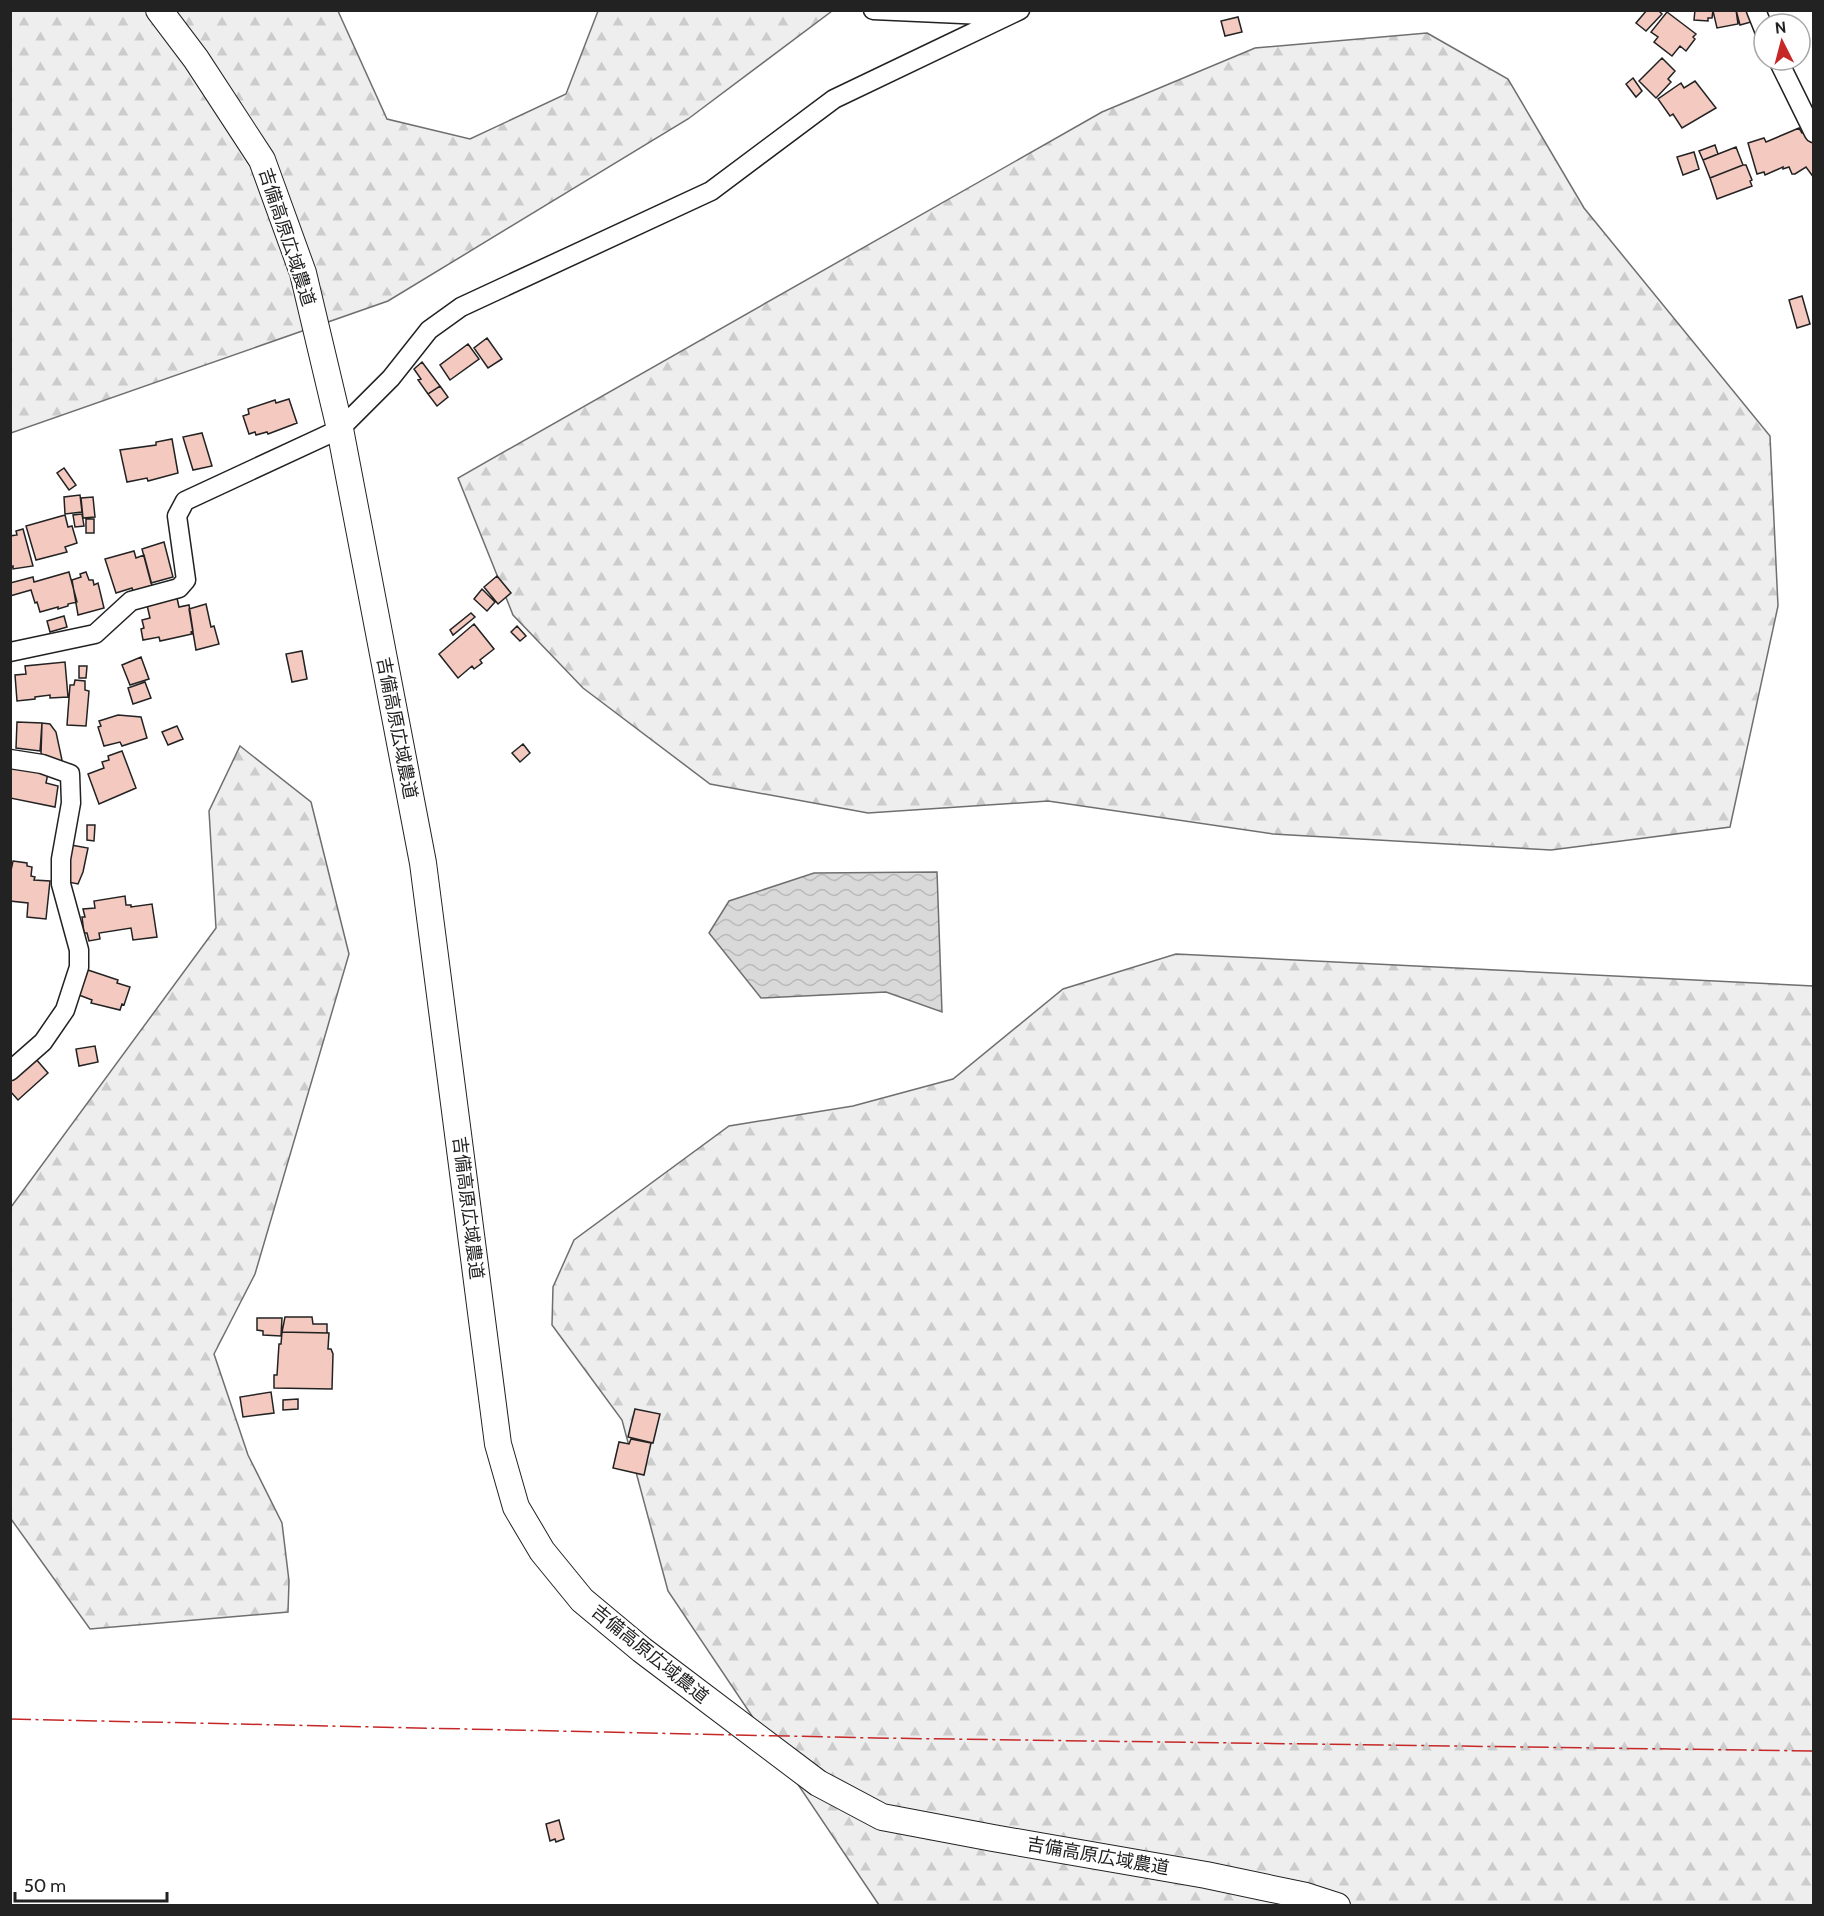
<svg xmlns="http://www.w3.org/2000/svg" width="1824" height="1916" font-family="Cabin,'Noto Sans JP',sans-serif">
	<defs>
		<pattern id="forest-firs" width="22" height="20" patternUnits="userSpaceOnUse" patternTransform="scale(1.5)"><rect width="22" height="20" fill="#eee"/><path d="M5 1l3.5 6h-7zM16 11l3.5 6h-7z" fill="#ccc"/></pattern>
		<pattern id="water-waves" width="16" height="10" patternUnits="userSpaceOnUse" patternTransform="scale(1.5)"><rect width="16" height="10" fill="#d9d9d9"/><path d="M0 5q4-4 8 0t8 0" fill="none" stroke="#bababa"/></pattern>
	</defs>
	<rect width="100%" height="100%" fill="#fff"/>
	<path fill="url(#forest-firs)" stroke="#6f6f6f" stroke-width="1.5" d="M11,11H338L387,119L470,139L566,94L598,11H832L688,119L388,301L11,433Z
		M1427,33L1508,79L1584,208L1770,436L1778,606L1730,827L1551,850L1273,834L1048,801L868,813L710,784L583,688L513,615L458,478L1102,112L1255,48Z
		M240,746L311,802L349,954L255,1274L214,1354L248,1455L282,1523L289,1581L288,1612L90,1629L11,1519V1207L216,928L209,811Z
		M1176,954L1813,986V1905H879L668,1591L622,1420L552,1325L553,1287L574,1240L729,1126L853,1106L953,1079L1063,989Z"/>
	<path fill="url(#water-waves)" stroke="#6f6f6f" stroke-width="1.5" d="M937,872L942,1012L886,992L761,998L709,933L729,901L814,873Z"/>
	<path fill="#f3c9c0" stroke="#222" stroke-width="1.5" d="M1647,10H1658L1662,14L1646,31L1636,23Z
		M1695,10H1713L1712,18H1708V21L1694,20Z
		M1736,10H1749L1751,22L1740,25Z
		M1736,10L1738,24L1717,28L1713,11Z
		M1667,12L1696,34L1693,37L1695,39L1686,51L1680,46L1672,56L1654,42L1658,37L1651,32Z
		M1238,17L1242,32L1225,36L1221,21Z
		M1662,58L1675,71L1668,79L1671,82L1656,98L1639,81Z
		M1633,78L1642,91L1636,97L1626,84Z
		M1695,81L1716,108L1682,128L1673,114L1670,116L1658,99L1681,83L1684,88Z
		M1799,128L1802,133L1804,132L1808,134L1814,143V178L1806,167L1795,174H1792L1789,167L1783,169V167L1765,175L1764,172L1757,174L1748,143L1764,138L1766,142Z
		M1715,145L1718,154L1703,160L1699,151Z
		M1736,147L1743,165L1710,178L1703,160Z
		M1694,152L1699,169L1683,175L1677,157Z
		M1743,165H1746L1752,180L1750,181L1752,186L1717,199L1710,178Z
		M1802,296L1810,324L1797,328L1789,300Z
		M487,338L502,359L488,368L474,348Z
		M468,344L479,359L450,380L440,365Z
		M422,362L440,386L428,394L418,380L421,379L414,369Z
		M440,386L448,397L437,406L428,394Z
		M289,399L297,423L268,434L267,432L256,435L255,432L249,434L243,416L249,414L248,409L275,400L276,403Z
		M202,433L212,466L193,470L183,437Z
		M172,439L178,473L148,481L147,478L127,482L120,450L156,445V442Z
		M64,468L76,485L69,490L57,473Z
		M80,495L82,512L65,514L64,497Z
		M93,497L95,517L83,518L81,498Z
		M82,514L84,526L75,527L73,515Z
		M65,515L68,527L72,526L77,543L65,547L67,552L36,560L26,526Z
		M86,519H94V533H86Z
		M23,529L33,566L13,569V566L10,567V536L17,535L16,531Z
		M164,542L173,577L151,583L142,549Z
		M134,551L136,558L144,555L153,589L134,595L132,588L116,593L105,559Z
		M69,572L77,602L68,604V606L58,609V607L40,612L37,602L35,603L31,590L10,596V583L33,577L34,582Z
		M86,572L89,580H93L94,585L98,583L104,608L78,615L72,580L81,577L80,574Z
		M497,576L511,593L498,604L484,587Z
		M482,589L495,602L487,611L474,599Z
		M177,598L179,607L189,605L193,631L191,632L192,634L160,641L159,637L143,640L141,629L144,628L142,620L150,618L147,605Z
		M206,604L211,627L214,626L219,644L196,650L189,609Z
		M471,613L475,617L453,635L450,630Z
		M64,616L67,627L50,632L47,621Z
		M474,624L494,649L480,660L482,663L474,669L472,666L458,678L439,654Z
		M517,626L526,636L520,641L511,632Z
		M302,651L307,679L292,682L286,654Z
		M141,657L149,679L130,685L122,665Z
		M65,662L68,697L50,698V695L35,697V699L17,701L15,675L26,674L25,666Z
		M79,666H87L86,678H79Z
		M75,680L85,681V690L89,691L86,726L67,725L70,685H74Z
		M145,682L151,698L133,704L128,688Z
		M118,715L141,717L147,738L122,746L120,742L104,746L98,727L101,726L99,721Z
		M17,722L42,723L40,751L16,748Z
		M42,723L50,724L56,732L62,760L60,761L41,754Z
		M177,726L183,739L168,745L162,732Z
		M523,744L530,753L520,762L512,753Z
		M122,751L136,788L99,804L88,774L104,768L102,762L109,760L108,756Z
		M10,767L48,773L46,783L58,786L55,807L10,798Z
		M87,825H95L94,841L87,840Z
		M71,845L88,848L83,872L78,884L68,882Z
		M13,861L27,863V866L32,867L31,876L35,877L34,880L50,881L46,919L27,917L28,903L10,901V875Z
		M125,896L126,905H131V907L152,904L157,937L133,940L131,928L99,933L100,939L89,941L87,933H84L82,917H85L83,909L95,908L94,901Z
		M88,970L118,980L117,983L130,987L124,1005L122,1004L120,1010L91,1003L92,1000L79,995Z
		M95,1046L98,1062L79,1066L76,1049Z
		M35,1058L48,1073L18,1100L10,1091V1079Z
		M285,1317H312L313,1324H327V1333L282,1332Z
		M257,1318H282L281,1336L263,1335V1331L257,1330Z
		M282,1332L329,1333L328,1349H331L333,1354L332,1389L274,1388V1375H277L279,1344H281Z
		M271,1392L274,1413L243,1417L240,1397Z
		M298,1399V1409L283,1410V1400Z
		M635,1409L660,1414L653,1443L628,1437Z
		M631,1439L651,1443L644,1475L613,1468L619,1442L629,1444Z
		M559,1820L564,1839L556,1842L555,1839L550,1841L546,1824Z"/>
	<g fill="none" stroke-linecap="round" stroke-linejoin="round">
		<defs>
			<path id="street" d="M873,10L1006,16
				M1756,10L1764,30
				M1778,60L1814,133
				M10,652L95,634L131,601L179,588L186,580L177,516L185,501L340,429L391,378L429,330L461,307L711,191L834,99L1020,10
				M10,759L42,764L70,774L71,803L61,859V884L79,950V967L65,1010L43,1042L10,1071"/>
			<path id="secondary" d="M159,10L196,59L262,160L303,273L340,429L423,863L498,1444L516,1507L542,1551L582,1600L642,1650L818,1783L882,1817L993,1838L1206,1875L1306,1896L1337,1906"/>
		</defs>
		<use href="#street" stroke="#222" stroke-width="21"/>
		<use href="#secondary" stroke="#222" stroke-width="28"/>
		<use href="#street" stroke="#fff" stroke-width="18"/>
		<use href="#secondary" stroke="#fff" stroke-width="26"/>
		<path stroke="#c62828" stroke-width="1.5" stroke-dasharray="21 4.5 3 4.5" stroke-linecap="butt" d="M10,1719L876,1738L1814,1751"/>
	</g>
	<g text-anchor="middle" stroke-width="4.5" stroke-linejoin="round" paint-order="stroke">
		<g font-size="18" fill="#222" stroke="#fff">
			<text transform="translate(287 237) rotate(72)" y="6">吉備高原広域農道</text>
			<text transform="translate(397 728) rotate(79)" y="6">吉備高原広域農道</text>
			<text transform="translate(468 1208) rotate(83)" y="6">吉備高原広域農道</text>
			<text transform="translate(650 1654) rotate(39)" y="6">吉備高原広域農道</text>
			<text transform="translate(1098 1856) rotate(10)" y="6">吉備高原広域農道</text>
		</g>
	</g>
	<rect width="1824" height="1916" fill="none" stroke="#222222" stroke-width="24"/>
	<g transform="translate(1782 42) rotate(354)"><circle r="28" fill="#ffffff" stroke="#a7a7a7" stroke-width="1.5"/>
	<path d="M0-4.5L10 22L0 15L-10 22Z" fill="#c62828"/>
	<text y="-9" font-size="16" font-weight="bold" text-anchor="middle" fill="#222222">N</text>
	</g>
	<path d="M15 1892v9h152v-9" fill="none" stroke="#222222" stroke-width="3"/>
	<text x="24" y="1892" font-size="18" fill="#222222" stroke="#ffffff" stroke-width="4.5" paint-order="stroke">50 m</text>
</svg>
